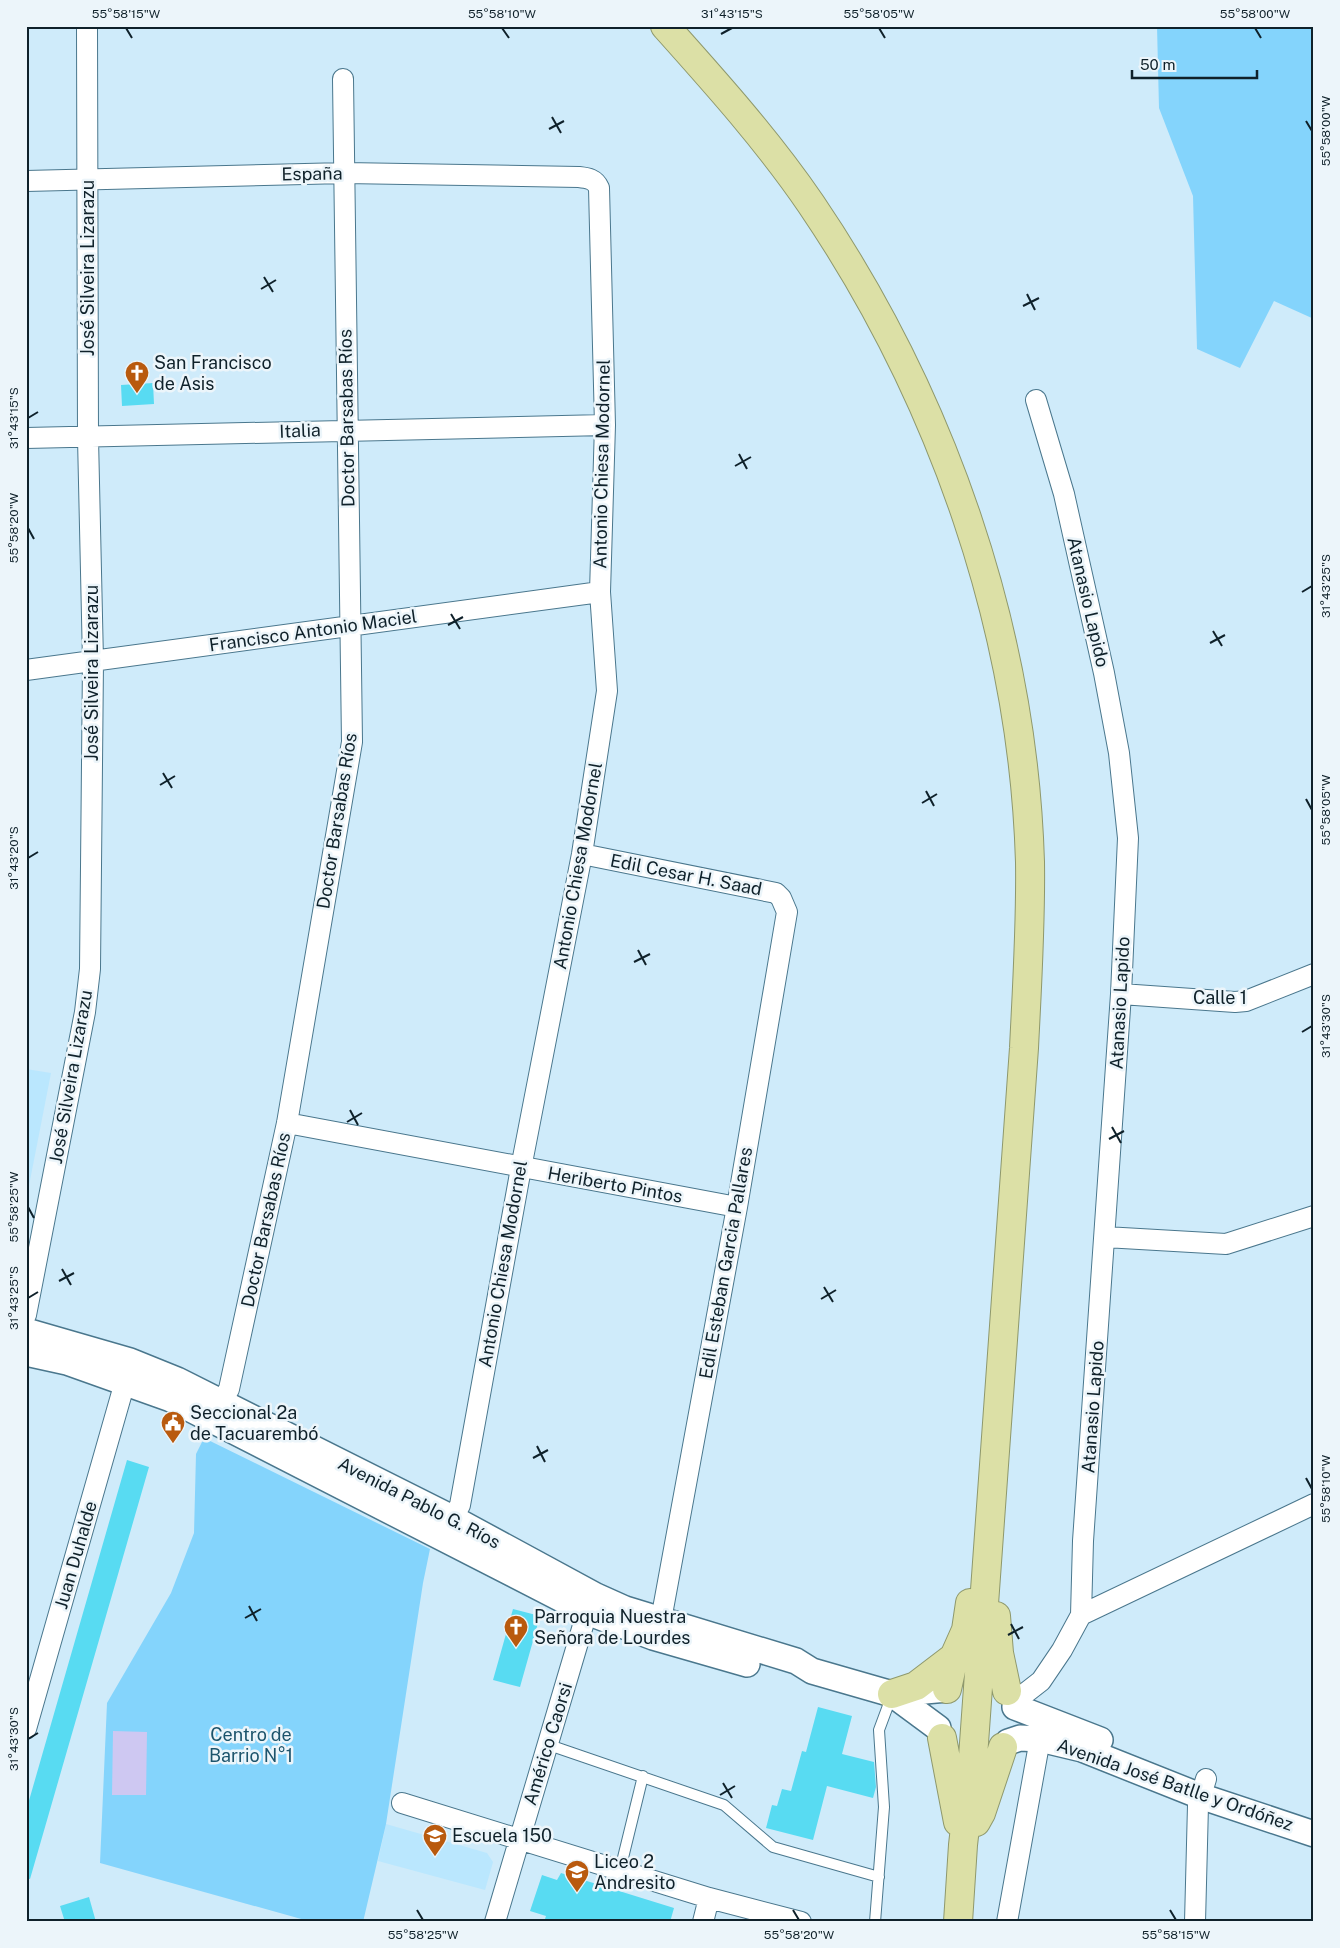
<svg xmlns="http://www.w3.org/2000/svg" width="1340" height="1948" font-family="'Public Sans',sans-serif">
	<rect width="100%" height="100%" fill="#cfebfa"/>
	<path fill="#bae7fe" d="M26,1069L51,1073L26,1201Z
		M386,1824L487,1853L493,1862L485,1890L378,1861Z"/>
	<path fill="#84d4fc" d="M1157,26H1314V319L1274,301L1240,368L1197,349L1193,196L1159,108Z
		M204,1438L430,1549L423,1583L386,1824L363,1922H312L100,1863L107,1703L171,1593L194,1533L196,1454Z"/>
	<path fill="#cec8f2" d="M113,1731L147,1732L146,1795H112Z"/>
	<path fill="#58dbf2" d="M153,383L154,404L122,406L121,385Z
		M127,1460L149,1467L30,1879L26,1878V1811Z
		M513,1609L540,1616L520,1687L493,1680Z
		M818,1707L852,1716L842,1754L874,1762L876,1787L873,1798L827,1786L813,1840L766,1828L772,1805L777,1806L782,1789L791,1791L802,1751L806,1752Z
		M561,1873L674,1908L670,1922H544L546,1916L530,1911L542,1875L557,1880Z
		M89,1897L96,1922H65L60,1906Z"/>
	<g fill="none" stroke-linecap="round" stroke-linejoin="round">
		<defs>
			<path id="service" d="M549,1745L724,1805L773,1847L879,1877
				M620,1870L643,1776
				M875,1922L884,1807L879,1730L892,1695"/>
			<path id="minor" d="M26,181L345,173L579,177C588,178 595,179 599,188L605,425L600,592L607,691L582,854L521,1168L460,1505L446,1531
				M1036,400L1064,494L1104,673L1119,753L1128,838L1121,994L1083,1541L1081,1615
				M26,438L605,425
				M26,670L600,592
				M582,854L776,893L781,898L787,912L737,1207L661,1620
				M1121,994L1235,1002L1246,1001L1314,974
				M287,1123L737,1207
				M1105,1237L1226,1244L1314,1216
				M26,1315L85,1012L90,969L93,661L88,438L87,26
				M221,1403L229,1389L287,1123L352,742L343,79
				M1014,1702L1041,1681L1062,1650L1081,1615L1314,1504
				M26,1729L125,1382
				M402,1803L709,1898L801,1922
				M495,1922L587,1612L594,1599
				M703,1922L709,1898
				M1007,1922L1040,1739
				M1195,1922L1198,1805L1206,1779"/>
			<path id="tertiary" d="M26,1331L130,1361L177,1380L452,1518L596,1596L625,1609L796,1661L812,1671L892,1694L947,1689
				M26,1353L67,1362L171,1399L587,1612L653,1637L747,1664
				M892,1694L938,1728
				M1015,1707L1100,1740
				M1008,1742L1020,1738L1040,1739L1082,1749L1200,1796L1314,1834"/>
			<path id="trunk" d="M665,26C716,83 768,141 811,204C942,397 1023,629 1030,862C1031,924 1027,986 1024,1048L973,1757L963,1845L958,1922
				M996,1616L999,1653L1007,1691
				M947,1689L954,1657L966,1630L970,1603
				M892,1694L916,1686L954,1657
				M942,1738L958,1822
				M976,1822L981,1813L1003,1747"/>
		</defs>
		<use href="#service" stroke="#4a778d" stroke-width="12"/>
		<use href="#minor" stroke="#4a778d" stroke-width="22"/>
		<use href="#tertiary" stroke="#4a778d" stroke-width="28"/>
		<use href="#trunk" stroke="#8e986c" stroke-width="30"/>
		<use href="#service" stroke="#fff" stroke-width="10"/>
		<use href="#minor" stroke="#fff" stroke-width="20"/>
		<use href="#tertiary" stroke="#fff" stroke-width="25"/>
		<use href="#trunk" stroke="#dce0a6" stroke-width="28"/>
	</g>
	<path fill="none" stroke="#0f212a" stroke-width="2" d="M126,28L132,38M502,28L509,38M879,28L885,38M1255,28L1261,38M721,34L732,28M552,117L561,133M1306,121L1312,131M549,129L564,121M264,277L273,292M261,289L276,280M1027,294L1035,310M1023,306L1039,298M28,418L38,412M739,454L747,469M735,466L751,457M28,528L34,539M1302,592L1312,586M451,614L460,629M448,625L463,617M1213,631L1222,646M1210,643L1225,635M163,773L172,788M160,785L175,776M926,791L934,806M1306,799L1312,810M922,803L937,794M28,858L38,852M638,950L646,965M634,962L650,954M1302,1032L1312,1026M350,1110L358,1125M347,1122L362,1113M1112,1127L1121,1143M1109,1139L1124,1131M28,1207L34,1218M62,1269L71,1285M59,1281L74,1273M824,1287L833,1302M28,1298L38,1292M821,1299L836,1290M537,1446L545,1462M533,1458L548,1450M1306,1478L1312,1489M249,1606L257,1621M245,1618L261,1609M1011,1624L1019,1639M1008,1635L1023,1627M28,1739L38,1733M723,1783L732,1798M720,1795L735,1786M417,1910L423,1920M793,1910L799,1920M1170,1910L1176,1920"/>
	<defs>
		<symbol id="church-pin" viewBox="-11 -11 22 30"><path d="M0 17L-7.5 6A9.5 9.5 0 1 1 7.5 6Z" fill="#b95a0e" stroke="#ecf5fa"/><path d="M-1.2-6h2.4v3.5h3.3v2.4h-3.3V6h-2.4V-.1h-3.3v-2.4h3.3Z" fill="#fff"/></symbol>
		<symbol id="civic-pin" viewBox="-11 -11 22 30"><path d="M0 17L-7.5 6A9.5 9.5 0 1 1 7.5 6Z" fill="#b95a0e" stroke="#ecf5fa"/><path d="M-.6-6.5H3V-4.5H.6V-3L4-1V1h2V6H-6V1h2V-1L-.6-3ZM-1.2 2.5V6h2.4V2.5Z" fill="#fff"/></symbol>
		<symbol id="school-pin" viewBox="-11 -11 22 30"><path d="M0 17L-7.5 6A9.5 9.5 0 1 1 7.5 6Z" fill="#b95a0e" stroke="#ecf5fa"/><path d="M0-5L7-2L0 1L-7-2ZM-4 1L0 2.5L4 1V4Q0 6-4 4Z" fill="#fff"/></symbol>
	</defs>
	<g fill-rule="evenodd">
		<use href="#church-pin" x="123" y="359" width="28" height="38"/>
		<use href="#civic-pin" x="159" y="1409" width="28" height="38"/>
		<use href="#church-pin" x="502" y="1613" width="28" height="38"/>
		<use href="#school-pin" x="421" y="1822" width="28" height="38"/>
		<use href="#school-pin" x="563" y="1858" width="28" height="38"/>
	</g>
	<g text-anchor="middle" stroke-width="5" stroke-linejoin="round" paint-order="stroke">
		<g font-size="18" fill="#0f212a" stroke="#ecf5fa">
			<text transform="translate(312 174) rotate(-1)" y="6">España</text>
			<text transform="translate(88 268) rotate(-90)" y="6">José Silveira Lizarazu</text>
			<text transform="translate(347 418) rotate(-91)" y="6">Doctor Barsabas Ríos</text>
			<text transform="translate(300 431) rotate(-2)" y="6">Italia</text>
			<text transform="translate(602 464) rotate(-89)" y="6">Antonio Chiesa Modornel</text>
			<text transform="translate(1088 602) rotate(77)" y="6">Atanasio Lapido</text>
			<text transform="translate(313 631) rotate(-8)" y="6">Francisco Antonio Maciel</text>
			<text transform="translate(92 673) rotate(-90)" y="6">José Silveira Lizarazu</text>
			<text transform="translate(337 821) rotate(-81)" y="6">Doctor Barsabas Ríos</text>
			<text transform="translate(578 866) rotate(-80)" y="6">Antonio Chiesa Modornel</text>
			<text transform="translate(686 875) rotate(11)" y="6">Edil Cesar H. Saad</text>
			<text x="1220" y="1004">Calle 1</text>
			<text transform="translate(1120 1003) rotate(-87)" y="6">Atanasio Lapido</text>
			<text transform="translate(71 1077) rotate(-80)" y="6">José Silveira Lizarazu</text>
			<text transform="translate(615 1185) rotate(10)" y="6">Heriberto Pintos</text>
			<text transform="translate(266 1220) rotate(-78)" y="6">Doctor Barsabas Ríos</text>
			<text transform="translate(726 1263) rotate(-80)" y="6">Edil Esteban Garcia Pallares</text>
			<text transform="translate(503 1264) rotate(-80)" y="6">Antonio Chiesa Modornel</text>
			<text transform="translate(1093 1407) rotate(-86)" y="6">Atanasio Lapido</text>
			<text transform="translate(419 1503) rotate(27)" y="6">Avenida Pablo G. Ríos</text>
			<text transform="translate(76 1555) rotate(-74)" y="6">Juan Duhalde</text>
			<text transform="translate(548 1744) rotate(-73)" y="6">Américo Caorsi</text>
			<text transform="translate(1175 1785) rotate(19)" y="6">Avenida José Batlle y Ordóñez</text>
		</g>
		<g font-size="18" fill="#0f212a" stroke="#ecf5fa" text-anchor="start">
			<text x="154" y="369">San Francisco<tspan x="154" dy="21">de Asis</tspan></text>
			<text x="190" y="1419">Seccional 2a<tspan x="190" dy="21">de Tacuarembó</tspan></text>
			<text x="534" y="1623">Parroquia Nuestra<tspan x="534" dy="21">Señora de Lourdes</tspan></text>
			<text x="452" y="1842">Escuela 150</text>
			<text x="594" y="1868">Liceo 2<tspan x="594" dy="21">Andresito</tspan></text>
		</g>
		<g font-size="18" fill="#1c546c" stroke="#ecf5fa">
			<text x="251" y="1741">Centro de<tspan x="251" dy="21">Barrio N°1</tspan></text>
		</g>
	</g>
	<rect width="1340" height="1948" fill="none" stroke="#ecf5fa" stroke-width="55"/>
	<path d="M1132 70v8h125v-8" fill="none" stroke="#0f212a" stroke-width="2.5"/>
	<text x="1140" y="70" font-size="15" fill="#0f212a" stroke="#ecf5fa" stroke-width="4" paint-order="stroke">50 m</text>
	<rect x="28" y="28" width="1284" height="1892" fill="none" stroke="#0f212a" stroke-width="2"/>
	<g font-size="12" text-anchor="middle" fill="#0f212a">
		<text x="126" y="18">55°58'15"W</text>
		<text x="502" y="18">55°58'10"W</text>
		<text x="732" y="18">31°43'15"S</text>
		<text x="879" y="18">55°58'05"W</text>
		<text x="1255" y="18">55°58'00"W</text>
		<text transform="translate(1326 131) rotate(-90)" y="4">55°58'00"W</text>
		<text transform="translate(14 418) rotate(-90)" y="4">31°43'15"S</text>
		<text transform="translate(14 528) rotate(-90)" y="4">55°58'20"W</text>
		<text transform="translate(1326 586) rotate(-90)" y="4">31°43'25"S</text>
		<text transform="translate(1326 810) rotate(-90)" y="4">55°58'05"W</text>
		<text transform="translate(14 858) rotate(-90)" y="4">31°43'20"S</text>
		<text transform="translate(1326 1026) rotate(-90)" y="4">31°43'30"S</text>
		<text transform="translate(14 1207) rotate(-90)" y="4">55°58'25"W</text>
		<text transform="translate(14 1298) rotate(-90)" y="4">31°43'25"S</text>
		<text transform="translate(1326 1489) rotate(-90)" y="4">55°58'10"W</text>
		<text transform="translate(14 1739) rotate(-90)" y="4">31°43'30"S</text>
		<text x="423" y="1939">55°58'25"W</text>
		<text x="799" y="1939">55°58'20"W</text>
		<text x="1176" y="1939">55°58'15"W</text>
	</g>
</svg>
